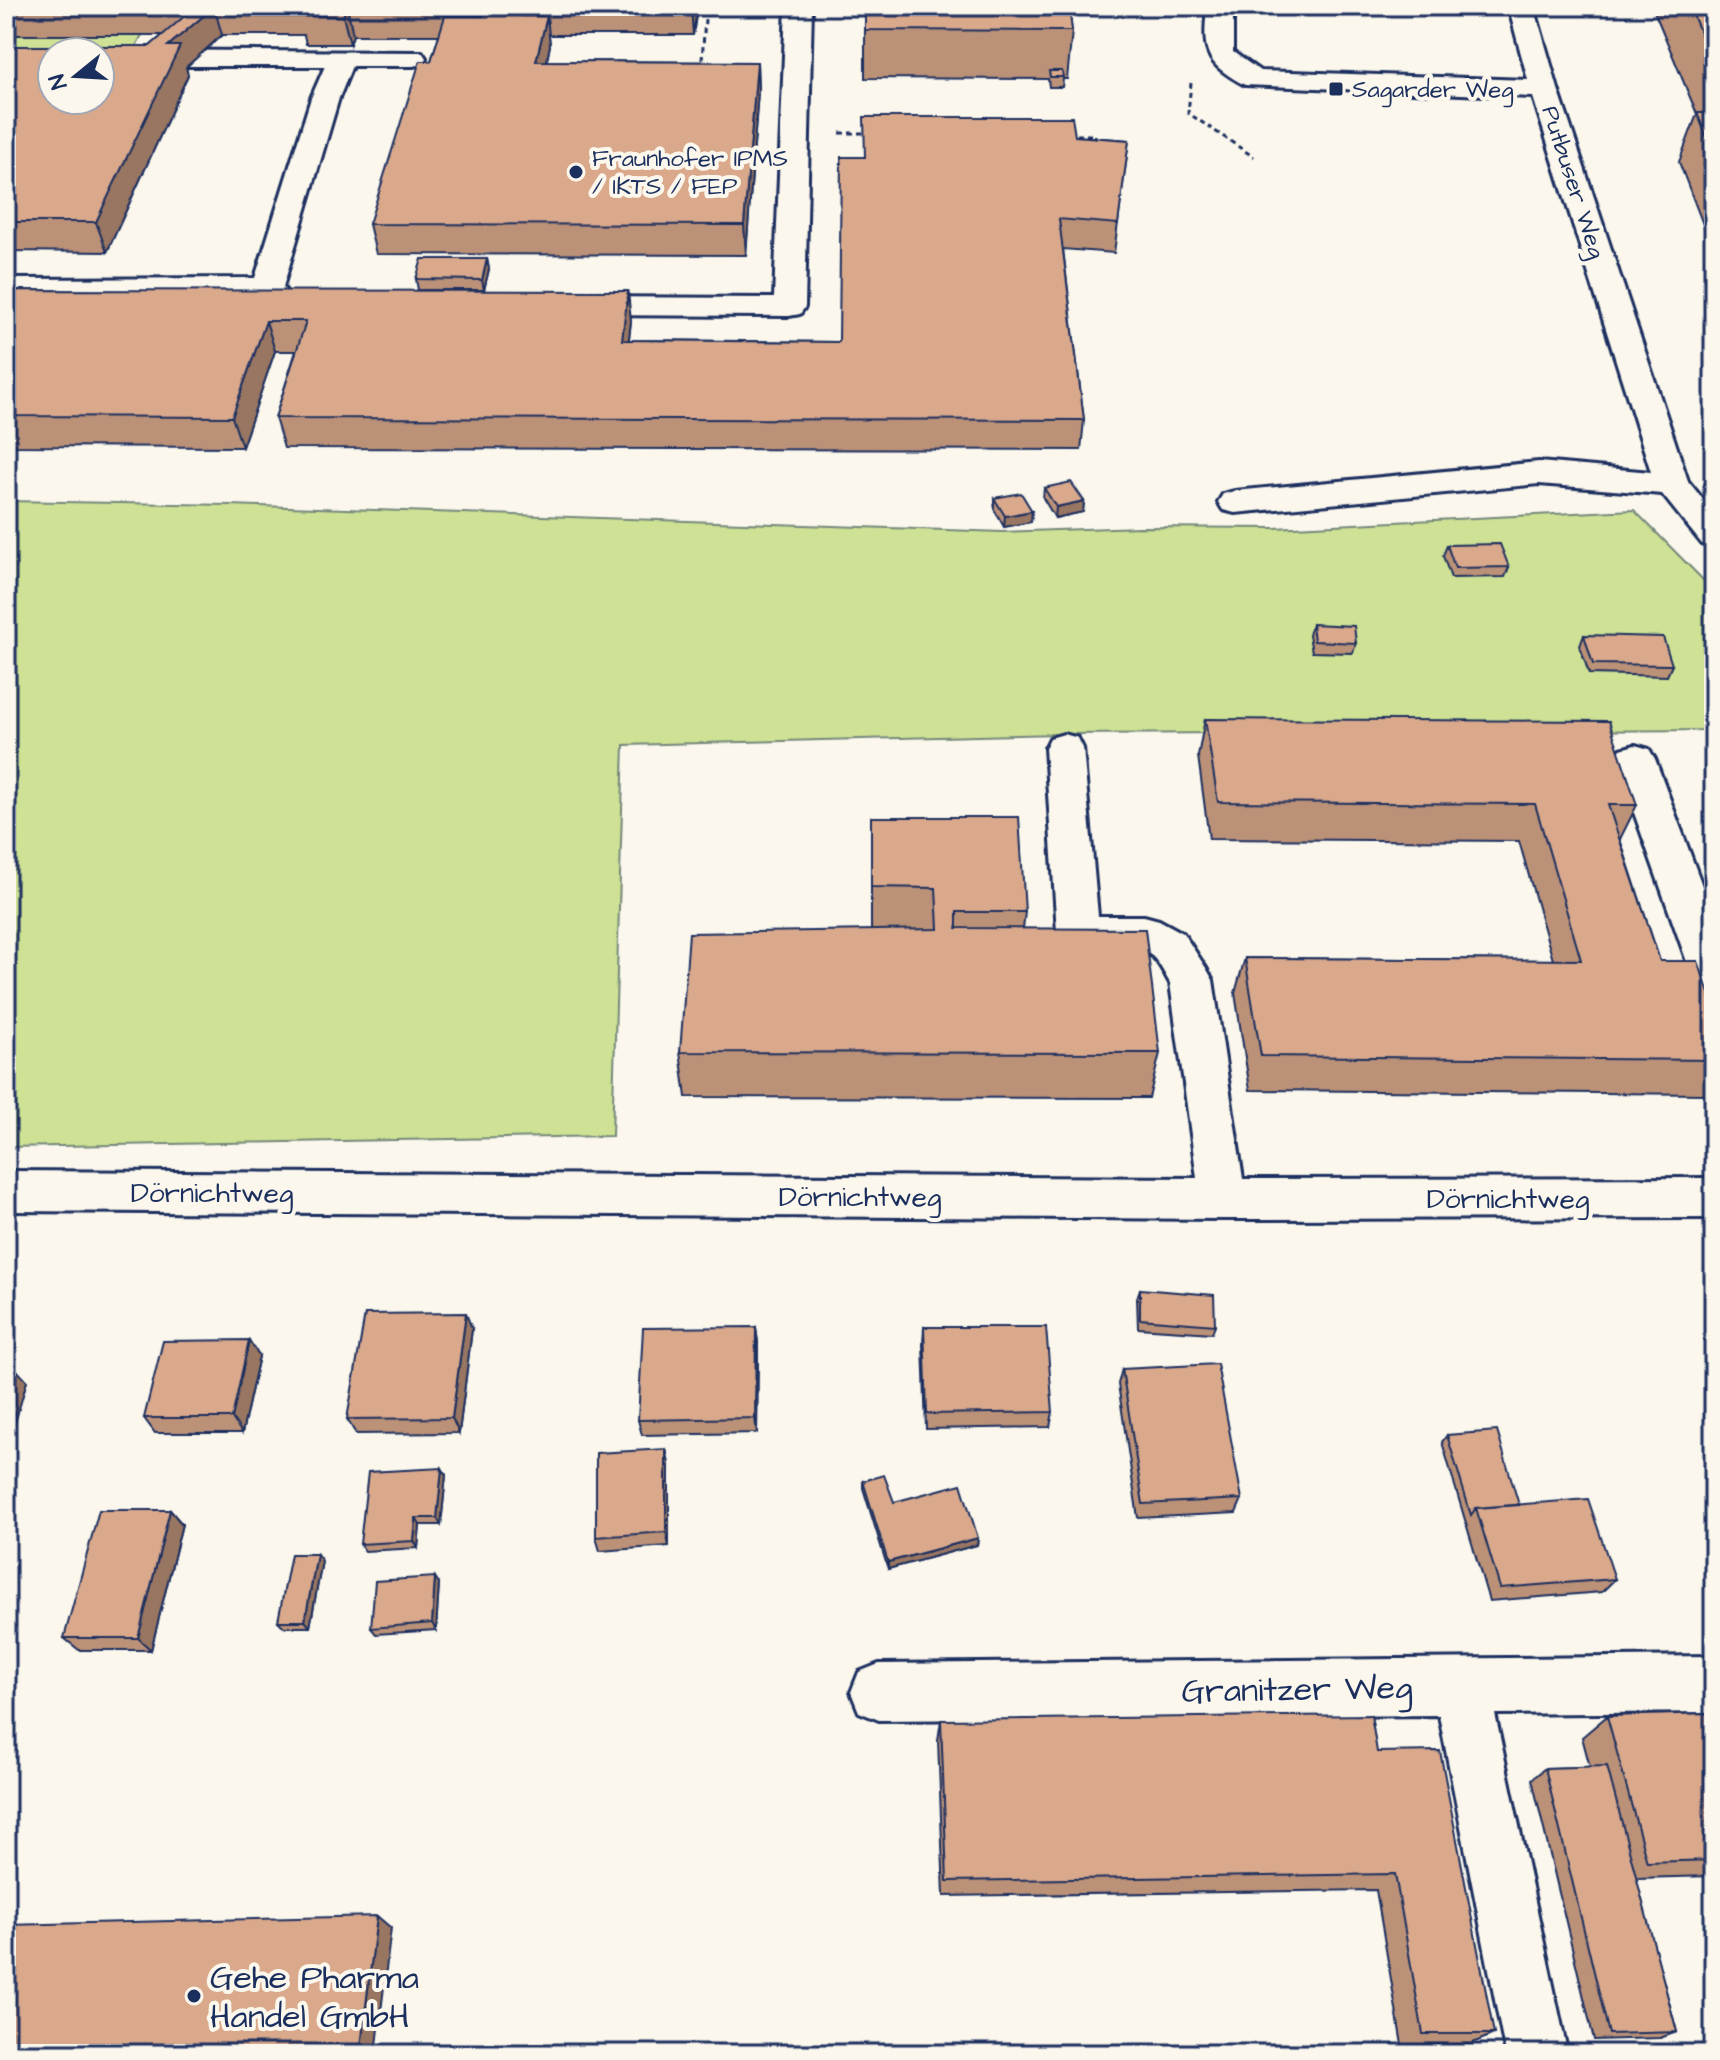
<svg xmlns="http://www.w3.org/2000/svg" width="1720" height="2060" font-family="'Architects Daughter',sans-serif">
	<rect width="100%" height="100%" fill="#fbf7ec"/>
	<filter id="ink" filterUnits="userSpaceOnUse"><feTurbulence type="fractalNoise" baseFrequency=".0125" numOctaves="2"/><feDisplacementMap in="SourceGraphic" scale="16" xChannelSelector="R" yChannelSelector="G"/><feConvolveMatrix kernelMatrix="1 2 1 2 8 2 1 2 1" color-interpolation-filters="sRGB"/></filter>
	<g filter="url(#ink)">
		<path fill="#cee195" stroke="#74887a" stroke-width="2" d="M6,35H142L134,50H6Z
			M6,501L230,505L1003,532L1140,527L1274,528L1634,510L1714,591V730L1060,734L624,745L612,1136L6,1147Z"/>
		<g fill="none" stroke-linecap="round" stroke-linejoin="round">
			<defs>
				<path id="minor" d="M786,6H812L805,307L800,314L789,316L571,315L560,313L555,306L560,299L571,297L774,298Z
					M1207,6H1233V52L1260,71L1528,80L1510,13L1515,6H1541L1536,13L1558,89L1688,481L1714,513V547L1702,544L1662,494L1539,484L1235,513L1223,510L1218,502L1223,494L1235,491L1539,462L1651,472L1533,97L1245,85C1203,63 1203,50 1207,6Z
					M100,50L422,52L426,58L422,64L413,66H352L339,98L283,287L289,296L333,299L338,306L333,313L322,315L269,312L259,296L6,297V279L255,278L311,98L325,66H100V52H92Z
					M1064,734L1078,738L1083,748L1098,916H1144L1159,920L1183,933L1206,968L1213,980L1243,1179L1714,1178V1218L1223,1219L6,1211V1171L1197,1178L1170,983C1165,975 1159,962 1152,956C1132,940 1089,952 1063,944L1057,932L1045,748L1050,738Z
					M1635,745L1649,749L1655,759L1714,918V993L1699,988L1692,976L1615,759L1621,749Z
					M1714,1656V1712L1495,1714L1566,2046L1563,2054H1507L1504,2046L1439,1715L879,1720L859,1712L851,1692L859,1672L879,1664Z"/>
			</defs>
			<use href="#minor" stroke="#1b2f5e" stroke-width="6"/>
			<path stroke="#1b2f5e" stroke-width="3" stroke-dasharray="5 4" stroke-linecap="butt" d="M702,60L706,6
				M1191,83L1188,113L1254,157
				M840,133H870
				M1068,135H1095V142"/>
			<use href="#minor" fill="#fbf7ec" fill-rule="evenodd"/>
		</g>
		<path fill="#bb9178" stroke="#1b2f5e" stroke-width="2" d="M6,6H695L696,15L693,35H549L550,45L547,61L757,62L758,91L746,255L376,254L369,224L431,61L439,35H353L350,44H306L304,35H222L186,67L188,75L107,252L6,251V46H150L163,35H6Z
			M865,6H1075V10H1069L1072,31L1067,79H1063L1062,87H1049L1048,79L865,78Z
			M1652,6H1714V253L1679,162L1697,114Z
			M1075,136L1129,140L1114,253L1063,249L1084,420L1081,450L284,448L275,418L296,351H275L242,447L6,446V290L631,321L629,340L839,342L864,157Z
			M487,259L489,269L484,290H418L416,279Z
			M1044,488L1084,501L1083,512L1055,518L1043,498Z
			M994,498L1032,511L1031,522L1004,527L994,509Z
			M1447,545L1509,567L1505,577L1451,578L1443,556Z
			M1312,624L1356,643L1353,653L1312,652L1309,635Z
			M1584,635L1672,665L1667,676L1589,674L1580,646Z
			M1205,719L1637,805L1620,839L1660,961L1714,1008V1085L1708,1094L1250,1090L1235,993L1245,958L1553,960L1519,841L1209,839L1198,756Z
			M871,817L1025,912L1023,929L1160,1053L1149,1098L686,1097L680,1052L871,930Z
			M1140,1289L1215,1325L1212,1333L1138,1328L1137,1298Z
			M756,1327L758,1343L757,1433L642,1435L638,1420Z
			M924,1327L1053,1412L1050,1427L926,1429L923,1344Z
			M472,1329L459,1433L356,1434L347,1419Z
			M259,1356L242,1433H155L144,1418Z
			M1122,1369L1242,1499L1236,1513L1138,1518L1118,1384Z
			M1447,1435L1519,1505L1615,1579L1602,1592L1489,1601L1442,1442Z
			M666,1449L669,1464V1546L600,1551L596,1537Z
			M442,1468L446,1475L441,1525H420L418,1548L365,1551L360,1544Z
			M863,1481L894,1502L978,1538L977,1545L888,1569L863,1488Z
			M170,1510L182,1524L151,1650H79L64,1638Z
			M322,1561L310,1627H284L278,1621Z
			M439,1583L436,1630L376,1634L371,1628Z
			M1714,1713V1876L1636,1878L1677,2032L1660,2038L1594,2040L1532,1779L1545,1768L1590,1767L1582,1737L1607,1716Z
			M941,1720L1377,1752L1494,2034L1471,2044L1402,2045L1376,1890L944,1896L938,1740Z"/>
		<path fill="#997662" stroke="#1b2f5e" stroke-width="2" d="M347,6L353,35L350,44L343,16Z
			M691,6H695L696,15L693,35Z
			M214,7L222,35L186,67L188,75L107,252L96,222L168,46Z
			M547,16L550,45L541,90L536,61Z
			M757,62L758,91L746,255L744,225Z
			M487,259L489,269L484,290L482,280Z
			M628,291L631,321L625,370L622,340Z
			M266,321L275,351L242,447L232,417Z
			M1084,501L1083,512L1055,518L1056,507Z
			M1032,511L1031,522L1004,527L1005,516Z
			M466,1313L472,1329L459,1433L452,1418Z
			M756,1327L758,1343L757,1433L755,1418Z
			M249,1340L259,1356L242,1433L232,1418Z
			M13,1366L27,1381L6,1454V1390Z
			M666,1449L669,1464V1546L666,1532Z
			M442,1468L446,1475L441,1525L437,1518Z
			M170,1510L182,1524L151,1650L138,1638Z
			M416,1518L420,1525L418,1548L414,1541Z
			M978,1538L977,1545L888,1569V1562Z
			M317,1554L322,1561L310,1627L305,1621Z
			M435,1577L439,1583L436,1630L432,1623Z
			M377,1916L391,1928L376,2054H360Z"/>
		<path fill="#daa98c" stroke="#1b2f5e" stroke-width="2" fill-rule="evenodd" d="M6,6H691L524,7L522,16H547L536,61L757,62L744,225L369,224L420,61H431L445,16H483L486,6H347L343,16H299L303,7H214L168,46H180L96,222H6V46H150L195,7ZM52,52H100V100H52Z
			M865,6H1069L1072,31L865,30Z
			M1689,6H1714V64Z
			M1049,71H1062L1063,77H1050Z
			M1697,113H1714V154Z
			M864,117H1072L1075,136L1129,140L1118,224L1059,219L1084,420L275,418L306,321H266L232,417L6,416V290L628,291L622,340L839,342L841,157H865Z
			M422,259H487L482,280L416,279Z
			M1071,482L1084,501L1056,507L1044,488Z
			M1021,493L1032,511L1005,516L994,498Z
			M1500,544L1509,567L1455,568L1447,545Z
			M1312,624L1354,626L1356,643L1314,641Z
			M1584,635L1663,637L1672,665L1593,664Z
			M1205,719L1609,721L1637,805H1608L1660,961H1698L1714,1008V1060L1261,1056L1245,958L1581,960L1535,804L1218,802Z
			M871,817H1019L1025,912H957V928L1145,929L1160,1053L680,1052L689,933L938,929L936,888L871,887Z
			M1140,1289L1214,1295L1215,1325L1140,1319Z
			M466,1313L452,1418L347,1419L365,1314Z
			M756,1327L755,1418L638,1420L643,1328Z
			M924,1327H1046L1053,1412L927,1414Z
			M249,1340L232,1418H144L163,1341Z
			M1217,1364L1242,1499L1143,1504L1122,1369Z
			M6,1366H13L6,1390Z
			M1497,1431L1519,1505L1476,1508L1471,1515L1447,1435Z
			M666,1449V1532L596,1537V1453Z
			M442,1468L437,1518H416L414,1541L360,1544L368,1472Z
			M884,1475L894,1502L961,1484L978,1538L888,1562L863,1481Z
			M1588,1499L1615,1579L1500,1588L1476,1508Z
			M99,1510H170L138,1638H64Z
			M291,1554H317L305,1621H278Z
			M435,1577L432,1623L371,1628L375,1581Z
			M1714,1713V1860L1647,1862L1607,1716Z
			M1371,1715L1377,1752L1440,1751L1494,2034H1423L1395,1874L947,1881L941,1720Z
			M1607,1766L1677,2032L1609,2034L1545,1768Z
			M377,1916L360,2054H6V1925Z"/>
	</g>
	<g fill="#1b2f5e" stroke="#fbf7ec" stroke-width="3">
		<rect x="1328" y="81" width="16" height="16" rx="4"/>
		<circle cx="576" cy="172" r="8"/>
		<circle cx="194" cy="1996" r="8"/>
	</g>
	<g text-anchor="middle" stroke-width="8" stroke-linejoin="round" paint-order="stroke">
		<g font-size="24" fill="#1b2f5e" stroke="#fbf7ec" text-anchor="start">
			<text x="1352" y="97">Sagarder Weg</text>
			<text x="592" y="166">Fraunhofer IPMS<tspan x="592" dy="28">/ IKTS / FEP</tspan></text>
		</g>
		<g font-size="24" fill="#1b2f5e" stroke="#fbf7ec">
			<text transform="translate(1574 182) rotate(72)" y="8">Putbuser Weg</text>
		</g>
		<g font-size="28" fill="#1b2f5e" stroke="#fbf7ec">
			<text x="212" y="1202">Dörnichtweg</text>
			<text x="860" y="1206">Dörnichtweg</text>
			<text x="1508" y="1208">Dörnichtweg</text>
		</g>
		<g font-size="34" fill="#1b2f5e" stroke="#fbf7ec">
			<text transform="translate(1297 1688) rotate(-1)" y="12">Granitzer Weg</text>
		</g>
		<g font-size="34" fill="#1b2f5e" stroke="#fbf7ec" text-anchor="start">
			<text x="210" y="1988">Gehe Pharma<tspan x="210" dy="39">Handel GmbH</tspan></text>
		</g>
	</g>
	<rect width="1720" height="2060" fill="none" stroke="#fbf7ec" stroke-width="32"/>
	<rect x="16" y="16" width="1688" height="2028" fill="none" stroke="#1b2f5e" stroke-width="3" filter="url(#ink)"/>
	<g transform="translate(76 76) rotate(252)"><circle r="38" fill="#fbf7ec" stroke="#a1a7b3" stroke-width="2"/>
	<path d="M0-6L14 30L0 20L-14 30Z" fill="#1b2f5e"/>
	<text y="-12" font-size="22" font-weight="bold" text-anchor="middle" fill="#1b2f5e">N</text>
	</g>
</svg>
